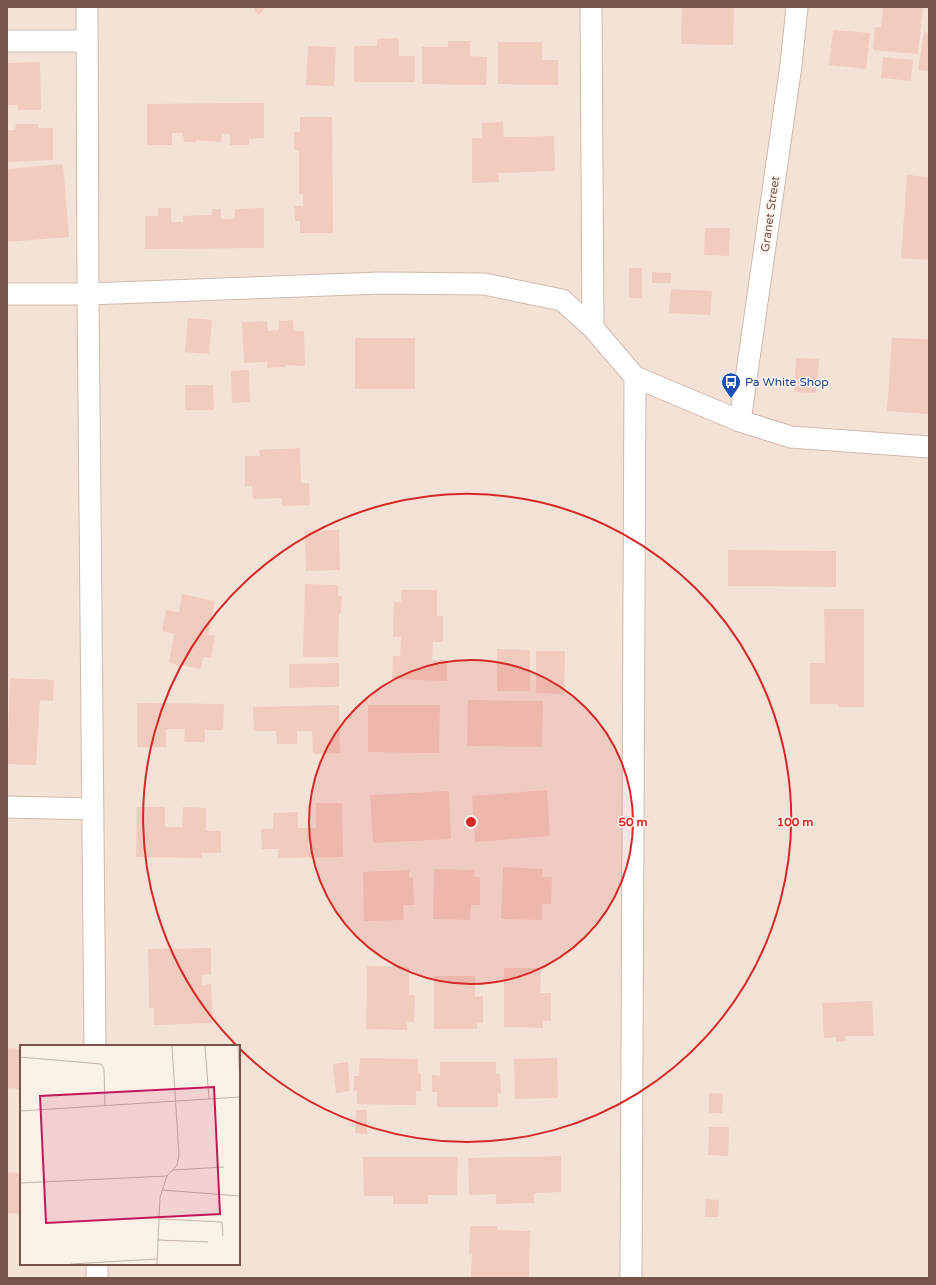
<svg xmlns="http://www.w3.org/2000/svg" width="936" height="1285" font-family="'Varela Round',sans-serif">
	<rect width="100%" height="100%" fill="#fcf1e7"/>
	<path fill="#f4e2d6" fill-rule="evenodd" d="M7,7H929V1278H7ZM21,1046H239V1264H21Z"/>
	<path fill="#f2cbbf" d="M256,7H266L259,15L254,10Z
		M682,7H734L733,45L681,44Z
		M883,7H923L918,54L873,50L875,27H881Z
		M833,30L870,33L866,69L829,65Z
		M924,32L929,33V71L918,70Z
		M399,38V56H415V82H354V46H377V39Z
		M448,41H470V56L487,57L486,85L422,84V47H448Z
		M498,42H542V60H558V85L498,84Z
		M308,46L336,47L334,86L306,85Z
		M883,57L913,60L911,81L881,78Z
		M40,62L41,110H18V105H7V63Z
		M264,103V138L249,139V145H230V134H222L221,142L196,140V142H184L183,133H172V145H147V104Z
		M300,117H332L333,233H300V221H295L294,206H303V194H299V150H294V132H300Z
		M503,122L504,137L554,136L555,171L498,173L499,182L472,183V138H482V123Z
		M16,124H38V128H53V160L7,162V130H15Z
		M63,164L69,237L7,242V169Z
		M907,175L929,177V260L901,258Z
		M158,208H171V222H183V216L212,215V209H221V219H234L235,209L264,208V248L145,249V216H158Z
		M705,228H730L729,256L704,255Z
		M629,268H642V298H629Z
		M652,272L671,273V283H652Z
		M671,289L712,291L710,315L669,313Z
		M188,318L212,320L209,354L185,352Z
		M293,320L294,331H304L305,366L286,365V367L267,368V362L244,363L242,322L267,321L268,331L279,330V321Z
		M355,338H415V389H355Z
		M892,338L929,339V414L887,411Z
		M796,358L819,359L816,393L794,392Z
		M249,370L250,402L232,403L231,371Z
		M185,385H213L214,410H185Z
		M300,448L301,483H309L310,505L282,506V498L253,499L252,486H245V456H260L259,450Z
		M339,530L340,570L306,571L305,531Z
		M728,550L836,551V587L728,586Z
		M305,584L338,585V596H342L341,613H339L338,657H303Z
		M401,590H437V616H443V642H433L432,660H447V681L392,679L393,656H400L401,637H393L394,602H401Z
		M182,594L215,601L208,635L215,636L211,658L203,657L201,669L169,663L174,634L162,631L166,610L179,612Z
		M824,609H864V707H838V704H810V663H825Z
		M497,649L530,650V691H497Z
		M536,651H565L564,694L536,693Z
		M339,663V687L289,688V664Z
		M10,678L54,680L53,701L40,700L36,765L7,764Z
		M468,700L543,701L542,747L467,746Z
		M137,703L224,704L223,730H205V742H184L185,729H166V747H137Z
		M339,705L340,753L313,754L312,731H297V744H277L276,731H254L253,707Z
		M368,705H440L439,753L368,752Z
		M547,790L550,836L475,842L472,796Z
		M449,791L451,839L373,843L370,795Z
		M316,803H342L343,857L278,858V849H262L261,829H273V813L298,812V828H316Z
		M137,807H165V827H182L183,807L206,808V831H221V853H202V858L136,857Z
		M503,867L543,869L542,877H552L551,904H542V920L501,919Z
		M434,869L475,870L474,877H480V905H471L470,920L433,919Z
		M409,870V878L413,877L414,905H403L404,920L364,921L363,872Z
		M211,948V974L202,975V985L211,984L213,1023L154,1025V1008H149L148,949Z
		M367,966L409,967V995H415L414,1022H407V1030L366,1029Z
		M504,968H541L540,993H551V1021H543V1028L504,1027Z
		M434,976H475V997L483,996V1023H477V1029H434Z
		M872,1001L874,1036H845L846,1041L836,1042V1037L824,1038L822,1003Z
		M7,1048L21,1049V1089L7,1088Z
		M360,1058L418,1059V1072L421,1074V1091H416V1105L357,1104V1091H354V1076H359Z
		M557,1058L558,1098L515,1099L514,1059Z
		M348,1062L350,1091L336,1093L333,1064Z
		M440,1062H496V1074H500L501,1093H498V1107H437V1092H432V1075L440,1076Z
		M709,1093L723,1094L722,1113H709Z
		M356,1110H367V1134L355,1133Z
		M709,1127H729L728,1156L708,1155Z
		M561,1156V1192L534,1193V1203L496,1204V1194L469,1195L468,1158Z
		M363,1157H458L457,1195H428V1204H393V1196H364Z
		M7,1172L21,1173V1214L7,1213Z
		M706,1199L719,1200L718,1217H705Z
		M470,1226H497V1230L530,1231L529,1278H471L472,1254L469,1253Z"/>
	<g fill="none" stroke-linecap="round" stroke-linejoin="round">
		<defs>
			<path id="minor" d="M87,7L88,294L95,1046
				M591,7L593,328
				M7,41H87
				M7,294H88L381,283L484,284L562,300L593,328L635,377L740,421L791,437L929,447
				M740,421L791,65L797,7
				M7,807L93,809
				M97,1264V1278
				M631,1278L635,377"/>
		</defs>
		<use href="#minor" stroke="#d0b9af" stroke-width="23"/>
		<use href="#minor" stroke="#fff" stroke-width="21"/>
	</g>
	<circle cx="471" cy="822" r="162" fill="#d62828" fill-opacity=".12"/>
	<g fill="none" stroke="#d62828" stroke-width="2">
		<circle cx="471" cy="822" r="162"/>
		<path d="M236 1045A324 324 0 1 1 240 1049"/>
	</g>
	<defs>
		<symbol id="bus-pin" viewBox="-11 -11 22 30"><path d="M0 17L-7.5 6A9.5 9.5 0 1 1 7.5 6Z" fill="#1a4fb4" stroke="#fff5ee"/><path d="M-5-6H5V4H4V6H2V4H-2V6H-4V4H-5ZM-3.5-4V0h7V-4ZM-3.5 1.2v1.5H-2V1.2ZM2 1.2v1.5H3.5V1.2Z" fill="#fff"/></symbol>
	</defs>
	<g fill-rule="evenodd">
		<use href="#bus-pin" x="720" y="371" width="22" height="30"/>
	</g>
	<g text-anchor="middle" stroke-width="3" stroke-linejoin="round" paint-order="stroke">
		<g font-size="12" fill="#76544b" stroke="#fff5ee">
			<text transform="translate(770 214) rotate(-82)" y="4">Granet Street</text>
		</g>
		<g font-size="12" fill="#164399" stroke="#fff5ee" text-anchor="start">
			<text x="745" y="386">Pa White Shop</text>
		</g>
	</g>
	<g transform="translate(20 1045)">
		<rect width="220" height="220" fill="#fcf1e7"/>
		<path fill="none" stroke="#c6b2a9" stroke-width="1" d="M185,1L189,54M218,1L220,37M0,12L81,19L84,24L85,60M0,66L220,52M153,125L204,122M0,138L147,131M142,145L220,151M140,174L202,177L203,191M138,195L188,197M51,219L137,214M137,219L140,152L147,131L157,120L159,110L152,1"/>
		<path fill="#c2185b" fill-opacity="0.15" stroke="#c2185b" stroke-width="2" d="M194,42L200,169L26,178L20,51Z"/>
		<rect width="220" height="220" fill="none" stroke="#76544b" stroke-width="2"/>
	</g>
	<circle cx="471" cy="822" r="6" fill="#d62828" stroke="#fff5ee" stroke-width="2"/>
	<g font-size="12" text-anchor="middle" font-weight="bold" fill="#d62828" stroke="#fff5ee" stroke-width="3" stroke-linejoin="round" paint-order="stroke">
		<text x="633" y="826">50 m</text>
		<text x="795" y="826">100 m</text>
	</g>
	<rect width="936" height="1285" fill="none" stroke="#76544b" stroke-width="16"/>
</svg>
